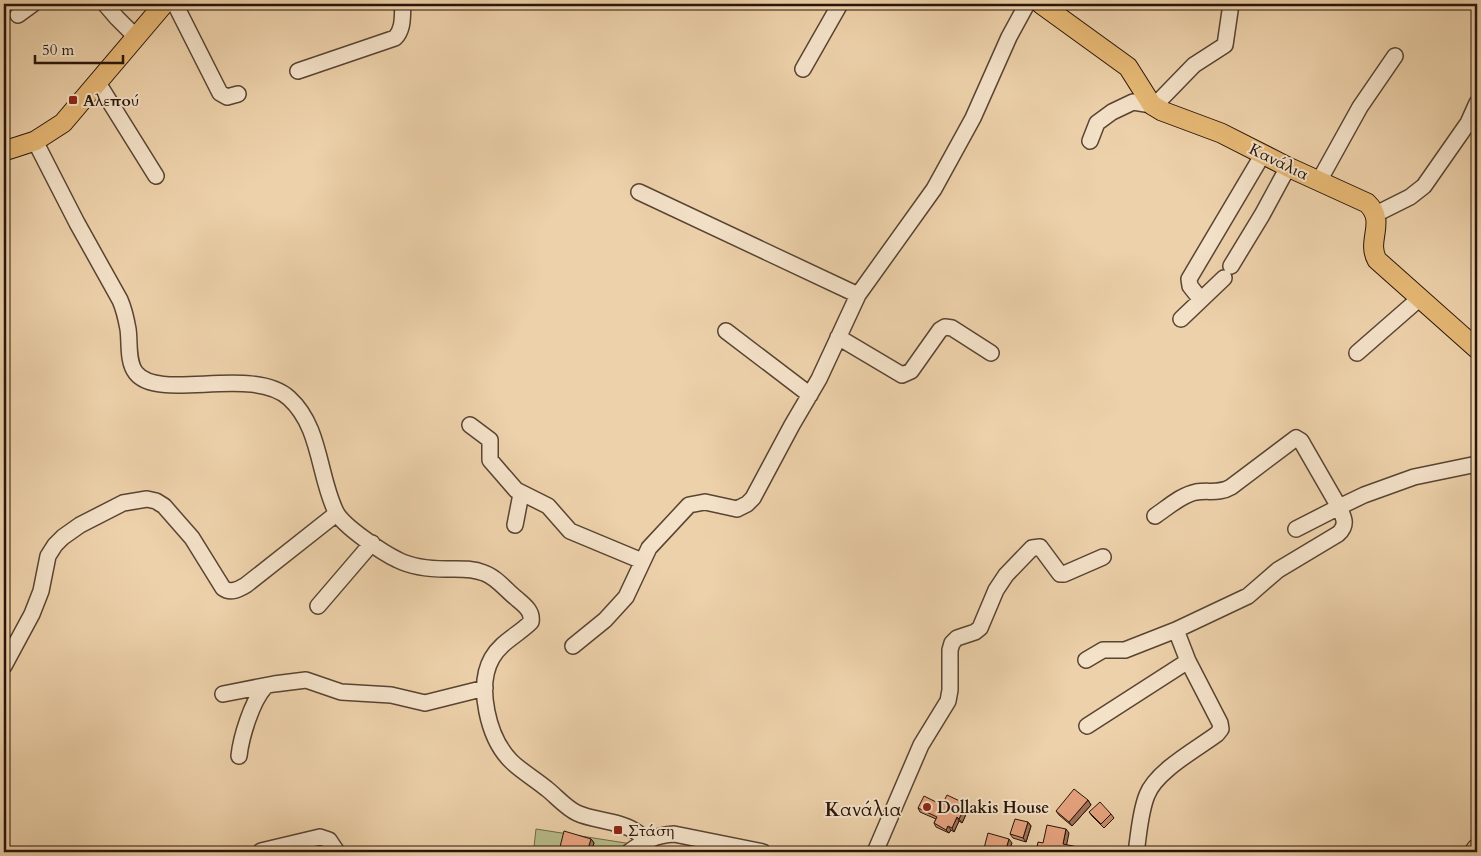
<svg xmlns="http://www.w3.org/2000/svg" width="1481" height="856" font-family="Cardo,serif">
	<rect width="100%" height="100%" fill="#edd1aa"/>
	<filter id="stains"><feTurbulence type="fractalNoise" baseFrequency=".004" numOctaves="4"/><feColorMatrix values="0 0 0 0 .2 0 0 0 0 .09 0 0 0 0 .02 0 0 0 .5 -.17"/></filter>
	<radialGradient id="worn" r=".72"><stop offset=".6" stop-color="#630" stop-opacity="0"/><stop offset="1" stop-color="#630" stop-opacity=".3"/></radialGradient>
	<path fill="#b8bc89" stroke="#70684a" d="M536,829L632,844L622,852H537L534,847Z"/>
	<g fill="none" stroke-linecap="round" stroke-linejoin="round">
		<defs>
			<path id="minor" d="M105,4L117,18L136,37
				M175,4L220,93L227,97L238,94
				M18,15L33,4
				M803,69L840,4
				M298,71L395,38C404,29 402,15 403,4
				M98,83L156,176
				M35,141L77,223L120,300C124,309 126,318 128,329C130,342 127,362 136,373C159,402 252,365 289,398C321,427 318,475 336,512C343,526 383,553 398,560C412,567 431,569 446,569C459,569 472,568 484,573C496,577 506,590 516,598C524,605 533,611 531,622C518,635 501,642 492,658C476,686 488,738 511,761C521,771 535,779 547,789C556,796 566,808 577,813C594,821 618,820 635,831C639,833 642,838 645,841
				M1090,141L1097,123L1112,112L1133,102L1152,105L1159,101L1194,65L1225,45L1231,4
				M1319,181L1360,107L1395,56
				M639,192L858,295
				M1376,214L1410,197L1424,186L1468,123L1477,103
				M1231,266L1262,215L1288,167
				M1201,300L1190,286L1189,279L1263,154
				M1181,319L1224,278
				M726,331L810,395
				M838,337L902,375L911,371L940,330L945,327L952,328L991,353
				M1357,353L1420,298
				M470,425L490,440V460L516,490L548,506L570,531L642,561
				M1155,516C1167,508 1181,495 1196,492C1209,490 1219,494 1231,487L1296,438L1301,441L1339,507L1296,529
				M515,525L521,494
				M318,606L372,543
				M573,646L605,620L626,597L649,548L689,505L705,502L737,509L747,504L753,498L792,425L819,379L858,295L934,189L973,118L1009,37L1027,4
				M1086,660L1103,650H1125L1176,630
				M4,666L32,614L41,591L48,556L55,545L63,537L80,525L123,503L147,499L156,501L164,506L192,538L223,588C231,594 239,589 246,585L336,514
				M223,694L274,684L306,680L341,692L391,695L425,703L485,688
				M1087,726L1188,661
				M239,756C241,737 252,701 265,687
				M261,851L320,837L329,840L337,852
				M629,852C644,841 656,835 674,834L763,852
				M875,852L921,745L948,701L950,690V650L952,643L957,638L975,632L980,628L996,590L1006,575L1032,548L1040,547L1060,574H1064L1103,557
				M1136,852C1139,834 1140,812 1147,795C1156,771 1197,749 1217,734L1221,729L1220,723L1188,661L1176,630L1248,596L1278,570L1338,534C1348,525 1344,518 1339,507L1364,495L1414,477L1477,464"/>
			<path id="major" d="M1041,4L1128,67L1152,105L1162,111L1221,133L1288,167L1367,203C1387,222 1366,240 1377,260L1477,349
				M4,151L35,141L63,123L164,4
				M1474,852L1477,848"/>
		</defs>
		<use href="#minor" stroke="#594432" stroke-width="18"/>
		<use href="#major" stroke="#28150a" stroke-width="21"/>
		<use href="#minor" stroke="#f3e1c8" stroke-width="15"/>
		<use href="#major" stroke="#e6b875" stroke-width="19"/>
	</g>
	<path fill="#c78d6e" stroke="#28150a" d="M1088,800L1091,805L1072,826L1059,815L1056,811Z
		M966,804L969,808L962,823L959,821L954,832L951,830L949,833L936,827L934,823L936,819L920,812L918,808Z
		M1089,812L1111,814L1114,818L1104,828L1092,816Z
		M1028,822L1031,826L1026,842L1013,838L1010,834Z
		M591,839L594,843L591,852H568L563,851L560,847Z"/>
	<path fill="#a2735a" stroke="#28150a" d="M1088,800L1091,805L1072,826L1069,822Z
		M966,804L969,808L962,823L959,819Z
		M957,817L959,821L954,832L952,828Z
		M1028,822L1031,826L1026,842L1023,838Z
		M948,826L951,830L949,833L946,830Z
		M1066,829L1069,833L1066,848L1063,844Z
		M591,839L594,843L591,852H587Z
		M1009,839L1012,843L1009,852H1005Z
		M1078,847L1080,850V852H1077Z"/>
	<path fill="#e7a480" stroke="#28150a" d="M1074,789L1088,800L1069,822L1056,811Z
		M947,795L966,804L959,819L957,817L952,828L948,826L946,830L934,823L937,817L918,808L924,796L942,805Z
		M1100,802L1111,814L1101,824L1089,812Z
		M1015,819L1028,822L1023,838L1010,834Z
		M1047,825L1066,829L1063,844L1078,847L1077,852H1036L1038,842L1043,843Z
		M564,831L591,839L587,852H579L560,847Z
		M988,833L1009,839L1005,852H983Z"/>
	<g fill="#8f2418" stroke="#f3e1c8" stroke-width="2">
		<rect x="68" y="95" width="10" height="10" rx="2.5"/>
		<circle cx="927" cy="807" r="5"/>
		<rect x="613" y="825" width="10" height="10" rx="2.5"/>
	</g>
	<g text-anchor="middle" stroke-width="4" stroke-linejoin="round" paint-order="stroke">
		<g font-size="16" font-weight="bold" fill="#28150a" stroke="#f3e1c8" text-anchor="start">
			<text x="83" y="106">Αλεπού</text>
			<text x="937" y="813">Dollakis House</text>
			<text x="628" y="836">Στάση</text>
		</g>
		<g font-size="16" fill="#28150a" stroke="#f3e1c8">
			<text transform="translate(1279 161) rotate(26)" y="6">Κανάλια</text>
		</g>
		<g font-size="19" font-weight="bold" fill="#28150a" stroke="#f3e1c8">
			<text x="863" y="816">Κανάλια</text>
		</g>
	</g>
	<rect width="1481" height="856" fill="none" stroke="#edd1aa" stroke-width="20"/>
	<rect x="5" y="5" width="1471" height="846" fill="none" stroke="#28150a" stroke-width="2.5"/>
	<rect x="10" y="10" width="1461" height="836" fill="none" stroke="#28150a"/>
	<path d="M35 55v8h88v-8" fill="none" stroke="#28150a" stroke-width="2.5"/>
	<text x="42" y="55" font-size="15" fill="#28150a" stroke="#f3e1c8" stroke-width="4" paint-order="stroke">50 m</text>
	<rect width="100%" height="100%" filter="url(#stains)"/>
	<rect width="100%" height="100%" fill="url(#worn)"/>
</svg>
